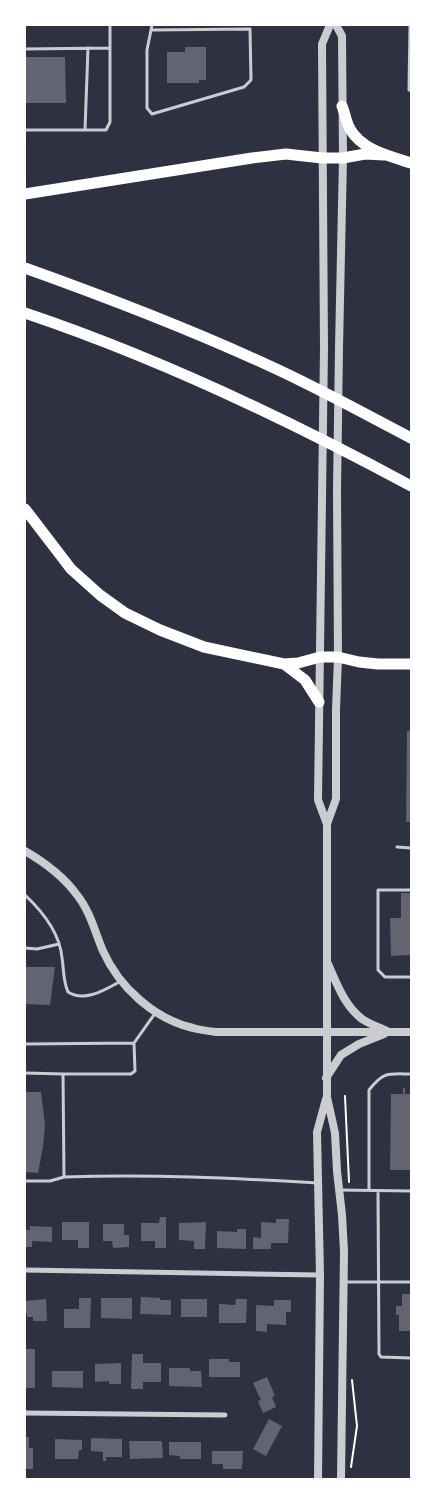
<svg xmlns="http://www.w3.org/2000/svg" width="436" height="1504" font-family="'Playfair Display',serif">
	<rect width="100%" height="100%" fill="#2d3142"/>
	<path fill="#626471" d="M185,47H206V80H199V83H167V52H185Z
		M25,57H65L66,103H25Z
		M407,731H411V822H406Z
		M401,893H411V955L391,956L390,918H401Z
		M25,967H55L50,1005L25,1004Z
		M403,1088H405V1094H411V1170H390L391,1094H403Z
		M25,1092H41L45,1125L43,1147L38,1173L25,1172Z
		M160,1217H166V1248H155V1241H141V1223H159Z
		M276,1219H289L288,1243H271V1249H253V1237L261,1238V1222L276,1223Z
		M62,1222H89V1248H78V1240H62Z
		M206,1222L205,1249H194V1241L179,1240V1223Z
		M103,1224H124V1235H129V1247L113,1248L112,1241H103Z
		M30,1226L52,1227V1242L32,1241V1247H25V1230H30Z
		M237,1229H246V1249L217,1248V1231L237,1232Z
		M402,1294H411V1331H399V1315H396V1306H402Z
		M141,1297L160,1298V1300H171V1315L140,1314Z
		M79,1298H91L90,1328H64V1309H79Z
		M101,1298H132V1319L101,1318Z
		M46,1299L47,1321H33V1317H27V1314H25V1301Z
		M181,1299H207V1317H181Z
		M236,1299H247L246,1323H219V1304L235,1305Z
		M274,1300H291V1312H286V1325L267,1324V1332L256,1331V1305L274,1306Z
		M25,1349H35V1388H25Z
		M132,1354H143V1363H161V1382H143V1389H131Z
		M209,1359H229V1362H240V1377H209Z
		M121,1363V1384H109V1381L95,1382V1364Z
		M169,1368H190V1371H201L202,1387L169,1386Z
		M52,1371H83V1388L52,1387Z
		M267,1377L275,1396L272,1397L276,1407L263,1413L258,1401L261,1400L253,1383Z
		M269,1419L282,1426L266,1456L253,1449Z
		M25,1437H29V1448H33V1469H25Z
		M91,1438L122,1439V1457H106V1461H103V1452L91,1451Z
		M55,1439L82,1440V1450H79L78,1459H55Z
		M129,1441H162L163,1458L130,1459Z
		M169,1442H201V1459H180V1456L169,1455Z
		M212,1451H243L242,1469H223V1464H212Z"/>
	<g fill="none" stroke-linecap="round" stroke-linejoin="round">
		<path stroke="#fff" stroke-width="2" d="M345,1096L349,1182
			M351,1467L357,1426L352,1380"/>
		<path stroke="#caccd0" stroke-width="3" d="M410,25L409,90L411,91
			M152,30L250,29L251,80L244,87L152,114L147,108V50L152,25
			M25,49L110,48
			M25,130H106L110,122V25
			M85,130L88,48
			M397,847L411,848
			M411,890H378V970L385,977H411
			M25,895C42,911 60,933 62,958C64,970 63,981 68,992C85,1003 106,989 121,981
			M25,948L37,949L59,944
			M156,1012L134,1043L135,1071L131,1074H63L64,1177C149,1174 233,1178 318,1183
			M25,1044L134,1043
			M25,1073L63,1074
			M25,1181H50L64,1177
			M339,1190L411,1191
			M369,1190V1090C384,1071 388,1074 411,1074
			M378,1191L379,1354L381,1357L411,1358
			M344,1282H411"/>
		<path stroke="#caccd0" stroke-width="5" d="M25,1270L320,1275
			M25,1413L225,1415"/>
		<path stroke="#caccd0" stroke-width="8" d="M336,25L342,36L343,158L339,348L337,490L338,657L336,710V799L327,824V1097L335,1133L337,1171L342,1215L344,1251L341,1479
			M327,824L318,800L324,348L322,44L330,25
			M25,851C44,862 64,877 77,895C90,911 95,932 103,951C119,987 154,1019 193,1028C200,1030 208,1031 216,1032H411
			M328,964C337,984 344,1005 362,1019C369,1024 379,1027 387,1031
			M326,1078L341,1055L359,1044L384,1034
			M318,1479L320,1275L317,1132L326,1099"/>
		<path stroke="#fff" stroke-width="11" d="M342,106C345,113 346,122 350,129C362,150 389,156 411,163
			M25,194L252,158L286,154L322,158H343L365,154L384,155
			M25,268C109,298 192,330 272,367C320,389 365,414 411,438
			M25,313C159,358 287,419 411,486
			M25,509L71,569L100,595L125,613L160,630L204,647L284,664L298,663L320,657H338L359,662L378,664H411
			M284,664L305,680L319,702"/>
	</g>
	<rect width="436" height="1504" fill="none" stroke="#ffffff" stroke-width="52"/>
</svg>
